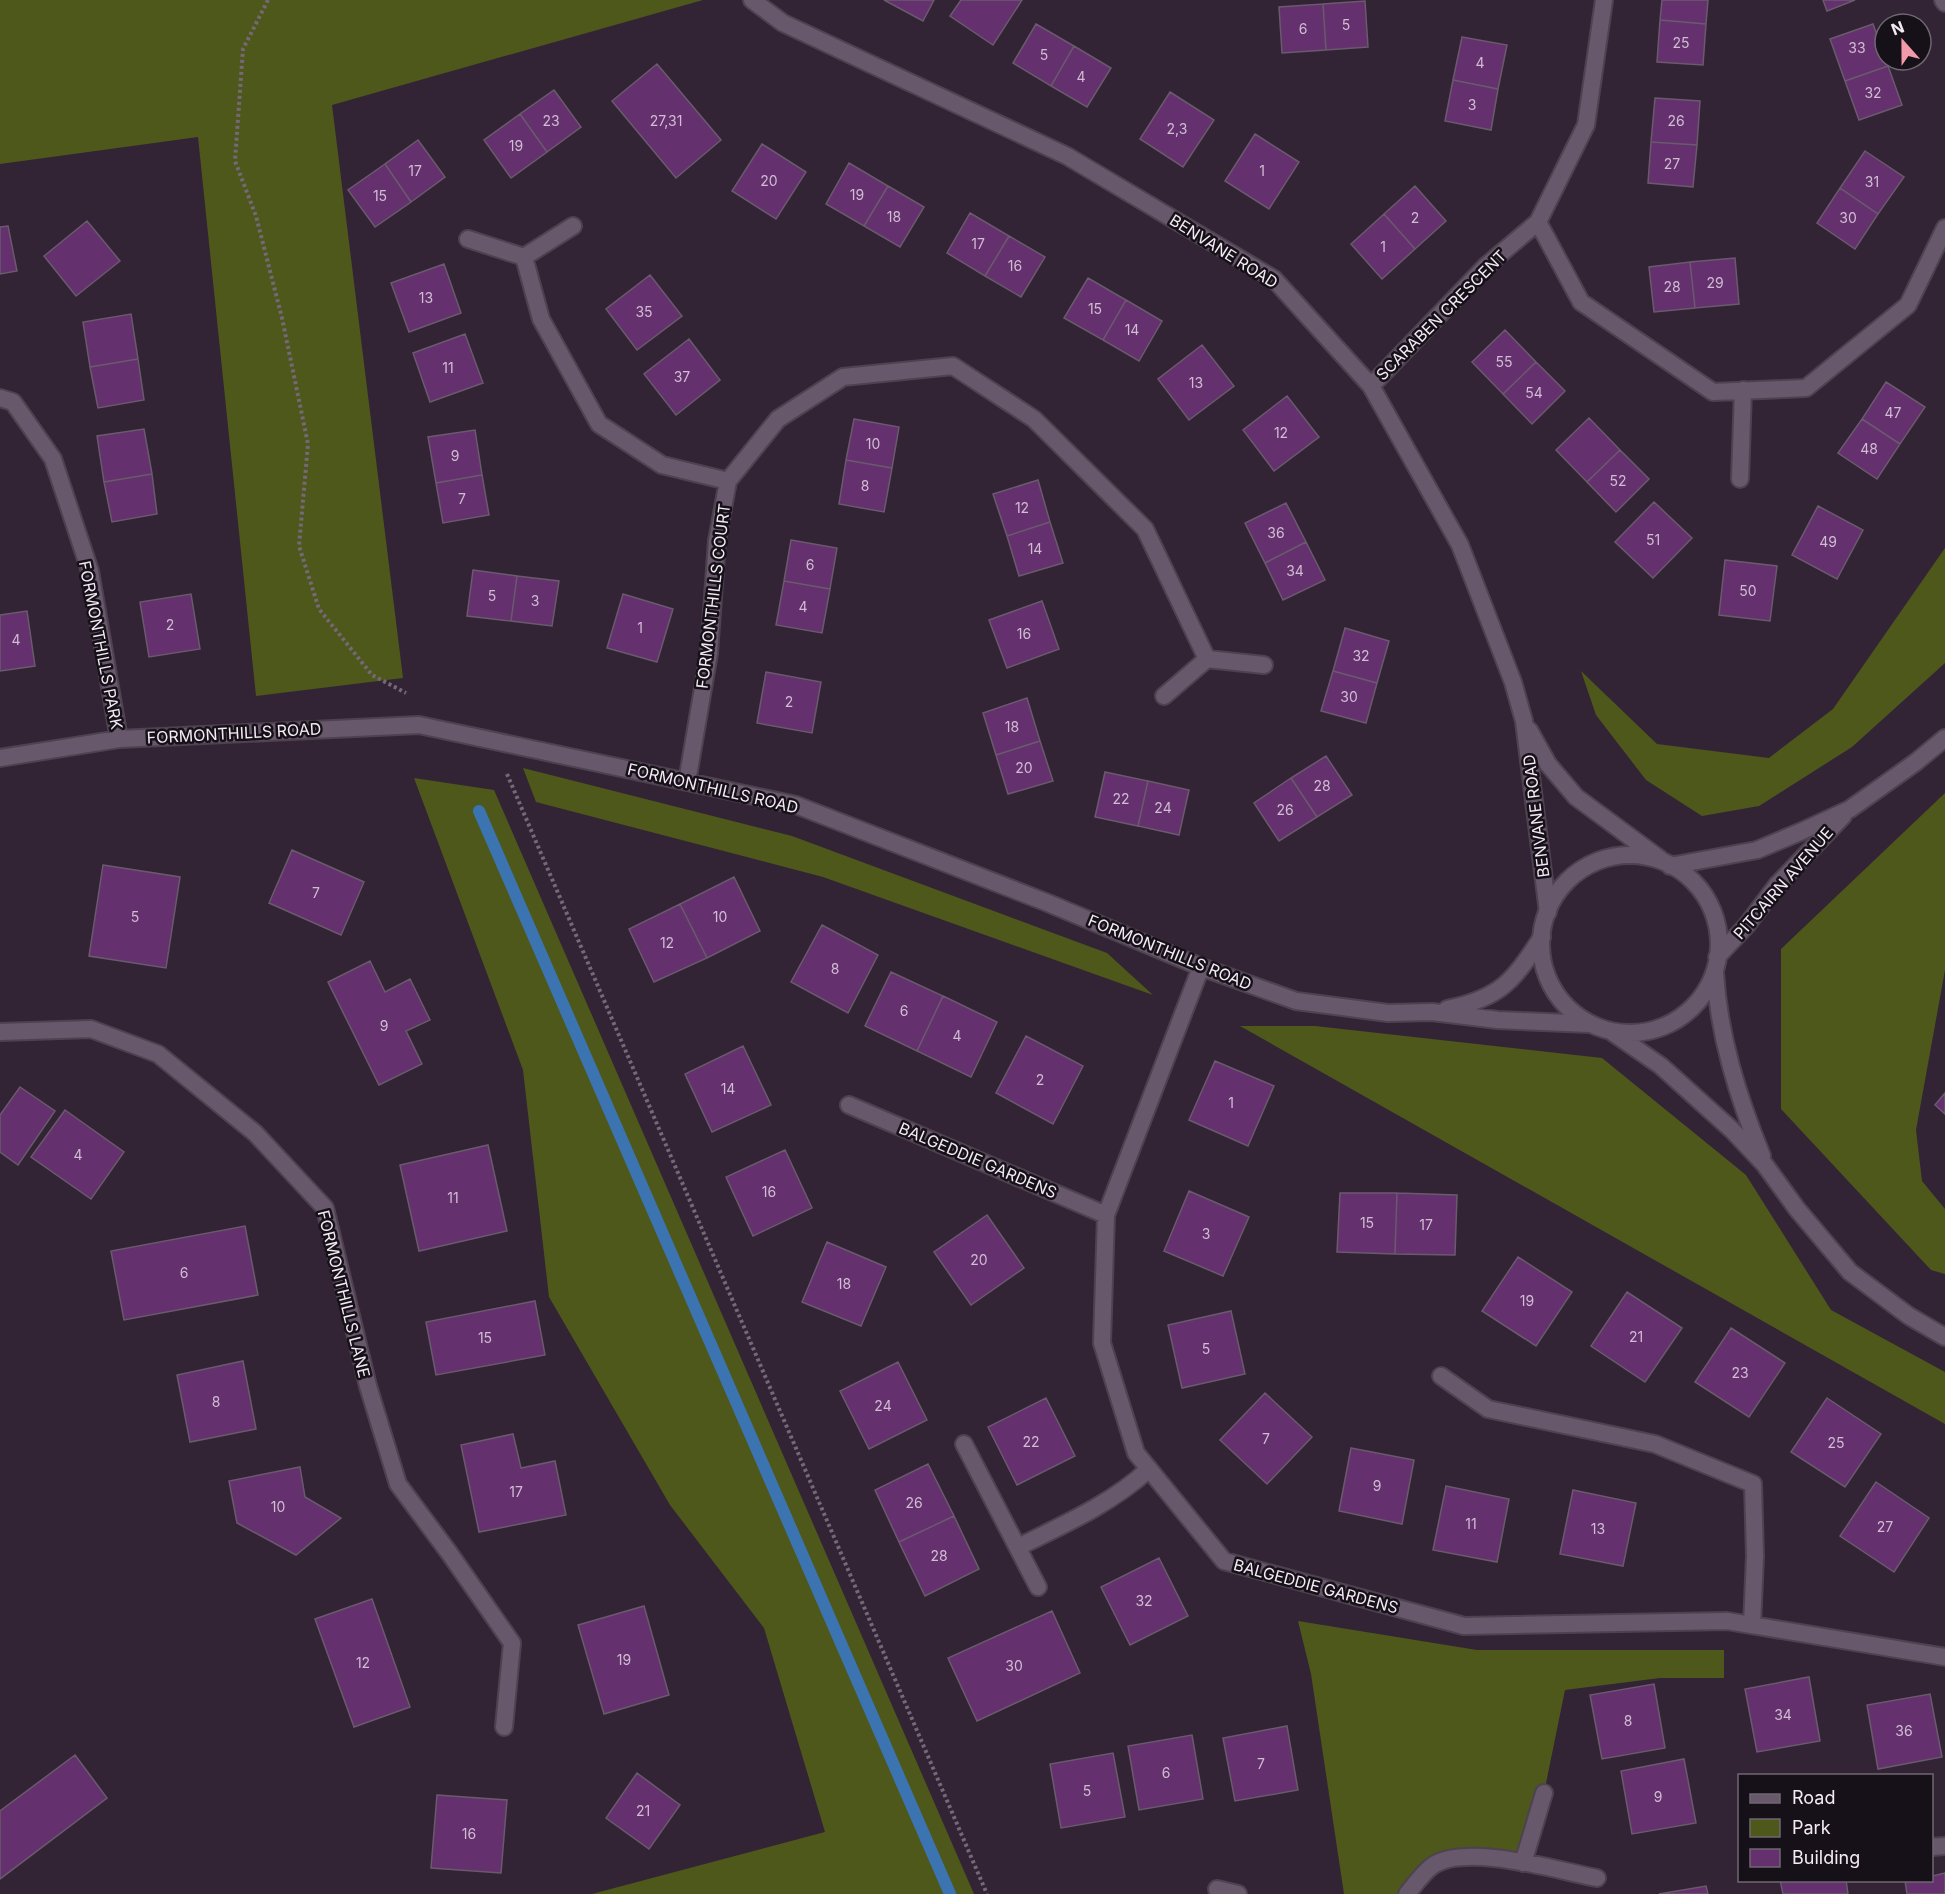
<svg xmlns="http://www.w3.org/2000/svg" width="1945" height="1894" font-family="Inter,sans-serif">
	<rect width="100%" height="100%" fill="#322435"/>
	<path fill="#4e581b" d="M0,0H703L332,105L403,678L256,696L198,137L0,164Z
		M1945,548V663L1852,747L1759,806L1702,816L1646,780L1596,715L1581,671L1657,744L1769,758L1833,709Z
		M523,768L792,836L1107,953L1153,995L823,877L536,802Z
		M414,778L494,790L974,1894H592L825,1832L764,1628L670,1505L549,1297L523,1070Z
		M1945,793V970L1916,1130L1922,1181L1945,1209V1274L1931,1270L1781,1109V949Z
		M1240,1026H1315L1602,1058L1746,1175L1831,1310L1945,1372V1424Z
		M1298,1621L1477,1650H1724V1678H1660L1565,1690L1544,1793L1523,1863L1451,1858L1407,1894H1344L1311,1674Z"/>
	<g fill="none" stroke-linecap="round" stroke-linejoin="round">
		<path stroke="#3c74b2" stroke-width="12" d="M479,811L950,1894"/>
	</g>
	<path fill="#64306d" stroke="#6a5a6d" stroke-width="1.5" d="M884,0H934L923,21Z
		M961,0H1022L993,45L950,16Z
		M1662,0H1708L1706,24L1660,20Z
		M1823,0H1855L1827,11Z
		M1365,1L1368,47L1326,50L1323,4Z
		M1323,4L1326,50L1282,53L1279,7Z
		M1660,20L1706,24L1703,65L1657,62Z
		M1036,24L1074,46L1051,86L1013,63Z
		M1873,24L1888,66L1845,81L1830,39Z
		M1462,37L1507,45L1498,89L1453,80Z
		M1074,46L1111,68L1087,107L1051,86Z
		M657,64L721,140L676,178L612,101Z
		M1888,66L1902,105L1859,120L1845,81Z
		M1453,80L1498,89L1491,130L1445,121Z
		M554,90L581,127L547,152L520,114Z
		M1170,92L1214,120L1183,167L1140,139Z
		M1655,98L1700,101L1697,145L1651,142Z
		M520,114L547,152L511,178L484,140Z
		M1255,134L1299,162L1269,209L1225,181Z
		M418,140L445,177L411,202L385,164Z
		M1651,142L1697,145L1693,187L1648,183Z
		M762,144L806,172L776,219L732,191Z
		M1865,151L1904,177L1878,214L1840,188Z
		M849,163L888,186L864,226L826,204Z
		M385,164L411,202L375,227L348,190Z
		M888,186L924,207L900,247L864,226Z
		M1415,186L1446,221L1415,249L1384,214Z
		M1840,188L1878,214L1855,249L1817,223Z
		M970,213L1009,236L985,276L947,253Z
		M1384,214L1415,249L1382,279L1351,244Z
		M87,221L120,261L76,296L44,256Z
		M8,226L17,271L0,274V227Z
		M1009,236L1045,257L1021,297L985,276Z
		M1735,258L1739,304L1695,308L1690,262Z
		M1690,262L1695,308L1654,312L1649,267Z
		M444,264L461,313L409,332L391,283Z
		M650,275L682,316L637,350L606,309Z
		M1088,278L1126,300L1103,340L1064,318Z
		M1126,300L1162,321L1139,361L1103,340Z
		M131,314L138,359L90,367L83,322Z
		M1505,330L1536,362L1503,394L1472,362Z
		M465,334L483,383L430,402L413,353Z
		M689,339L720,380L676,415L644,374Z
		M1202,345L1234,386L1189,420L1158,379Z
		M138,359L144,400L98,408L90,367Z
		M1536,362L1565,391L1532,424L1503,394Z
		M1886,382L1925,407L1900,444L1862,419Z
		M1287,396L1319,437L1274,471L1243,430Z
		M1589,418L1620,450L1587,482L1556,450Z
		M854,419L899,427L892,468L846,460Z
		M1862,419L1900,444L1877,479L1838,453Z
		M144,429L152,474L104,482L97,436Z
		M475,430L482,475L436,483L428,437Z
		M1620,450L1649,479L1616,512L1587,482Z
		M846,460L892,468L884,512L839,504Z
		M152,474L157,514L112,522L104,482Z
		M482,475L489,515L443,523L436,483Z
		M1038,480L1050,522L1007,536L993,494Z
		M1654,502L1692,538L1653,578L1615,542Z
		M1286,503L1306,542L1265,563L1245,523Z
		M1818,506L1863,530L1837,579L1792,555Z
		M1050,522L1063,563L1019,576L1007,536Z
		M791,540L837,548L830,589L784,581Z
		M1306,542L1325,580L1283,600L1265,563Z
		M1725,560L1777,566L1770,621L1719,615Z
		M473,570L517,576L511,621L467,616Z
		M517,576L559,581L552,626L511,621Z
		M784,581L830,589L822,633L776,625Z
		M191,594L200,649L149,657L140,602Z
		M623,594L673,609L657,662L607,648Z
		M1042,601L1059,649L1007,668L989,620Z
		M27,611L35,666L0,671V615Z
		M1345,628L1389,641L1377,683L1333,671Z
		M1333,671L1377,683L1366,723L1321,711Z
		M766,672L821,682L812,733L757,723Z
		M1027,698L1040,741L996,755L983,713Z
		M1040,741L1053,781L1008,794L996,755Z
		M1326,756L1352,795L1317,817L1291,778Z
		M1105,772L1148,781L1138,826L1095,817Z
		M1291,778L1317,817L1279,841L1254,803Z
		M1148,781L1189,790L1179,835L1138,826Z
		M292,850L364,882L341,935L269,903Z
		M103,865L180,877L166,968L89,956Z
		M734,877L760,931L707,958L680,904Z
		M680,904L707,958L654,982L629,929Z
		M822,925L878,955L848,1013L791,982Z
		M370,961L385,992L410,979L430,1020L406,1031L422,1064L379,1085L328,982Z
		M891,972L943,996L917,1051L865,1026Z
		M943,996L997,1022L971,1077L917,1051Z
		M1026,1036L1083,1066L1053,1124L996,1093Z
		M743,1046L771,1105L712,1132L685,1074Z
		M1215,1061L1274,1086L1248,1146L1189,1120Z
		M20,1087L55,1111L18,1165L0,1152V1115Z
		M1945,1093V1114L1935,1105Z
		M65,1110L124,1152L91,1199L31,1157Z
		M488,1145L507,1231L419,1251L400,1165Z
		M785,1150L812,1208L753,1236L726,1177Z
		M1189,1191L1249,1217L1223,1276L1164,1251Z
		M1340,1193H1397L1395,1254L1337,1252Z
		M1397,1193L1457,1195L1455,1255L1395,1254Z
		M987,1215L1024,1268L971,1305L934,1252Z
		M245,1226L258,1295L124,1320L111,1251Z
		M827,1242L886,1267L861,1326L802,1302Z
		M1518,1257L1572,1292L1536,1346L1482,1311Z
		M1627,1292L1682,1328L1645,1382L1591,1346Z
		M535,1301L545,1355L436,1375L426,1322Z
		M1231,1311L1245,1374L1182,1388L1168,1325Z
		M1731,1328L1785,1363L1749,1417L1695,1382Z
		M243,1361L256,1429L190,1442L177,1375Z
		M898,1362L927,1420L869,1449L840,1391Z
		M1265,1393L1312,1437L1267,1484L1220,1440Z
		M1046,1398L1075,1456L1017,1485L988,1427Z
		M1827,1398L1881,1434L1845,1487L1791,1452Z
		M513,1434L521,1468L555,1461L566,1515L479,1532L461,1445Z
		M1351,1448L1414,1460L1402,1524L1339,1511Z
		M928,1464L954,1516L899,1542L875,1490Z
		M300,1467L305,1497L341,1518L296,1555L237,1523L229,1481Z
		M1876,1482L1929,1518L1894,1572L1840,1536Z
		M1446,1486L1509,1499L1497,1562L1433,1550Z
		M1573,1490L1636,1503L1623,1566L1560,1554Z
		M954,1516L979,1569L925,1596L899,1542Z
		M1159,1558L1188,1616L1130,1645L1101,1587Z
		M372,1599L410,1707L354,1727L315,1619Z
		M644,1606L669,1695L604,1714L578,1625Z
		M1052,1611L1080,1673L977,1721L948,1658Z
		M1809,1677L1820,1741L1757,1752L1745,1689Z
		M1654,1684L1665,1748L1602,1759L1590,1695Z
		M1930,1694L1942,1757L1878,1769L1867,1705Z
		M1287,1726L1298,1790L1235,1801L1223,1738Z
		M1192,1735L1203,1799L1139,1810L1128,1746Z
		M1113,1753L1125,1817L1061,1828L1050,1764Z
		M75,1755L107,1798L0,1879V1811Z
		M1684,1759L1696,1823L1632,1834L1621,1771Z
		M637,1773L680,1805L649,1849L606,1818Z
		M437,1795L507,1800L501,1873L431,1868Z
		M1945,1873V1894H1907L1905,1881L1932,1880V1876Z
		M1780,1880H1846L1848,1894H1783Z
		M1706,1886L1708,1894H1659Z"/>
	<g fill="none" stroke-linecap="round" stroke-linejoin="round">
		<defs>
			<path id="service" d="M964,1444L1038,1587
				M1018,1547C1063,1525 1111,1504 1149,1469"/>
			<path id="minor" d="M752,0L783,23L1067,156L1274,279L1371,386L1460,545L1513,682L1524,721L1548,912
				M1943,0L1945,3
				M1538,222L1581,302L1713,392L1806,388L1908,305L1945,228
				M468,239L524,257L573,226
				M524,257L541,319L599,424L662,465L728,481
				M1371,386L1486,266L1538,222L1586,125L1604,0
				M0,398L13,402L53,459L90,571L119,739
				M1740,479L1743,390
				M1164,696L1207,659L1264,665
				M1529,730L1548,764L1576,797L1660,859
				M0,758L119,739L419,725L796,805L1048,903L1201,967L1296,1001L1388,1013L1432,1012L1498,1020L1590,1024
				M687,782L709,653L717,541L728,481L778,419L843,377L953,366L1034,419L1145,529L1207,659
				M1201,967L1106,1215L1102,1343L1136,1453L1224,1561L1464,1626L1727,1621L1945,1657
				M1447,1009C1501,998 1513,981 1542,937
				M0,1032L91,1029L158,1054L255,1133L325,1208L368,1386L398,1484L450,1554L512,1643L504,1727
				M849,1105L1106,1215
				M1441,1376L1488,1409L1655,1444L1753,1484L1755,1556L1752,1625
				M1932,1847L1945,1846
				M1523,1863L1544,1793
				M1217,1889L1238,1894
				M1407,1894C1415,1884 1423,1873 1432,1866C1465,1842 1559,1871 1597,1878"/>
			<path id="tertiary" d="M1541 944a89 89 0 1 1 178 0a89 89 0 1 1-178 0Z
				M1670,866L1757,850L1800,832L1850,809L1916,762L1945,738
				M1717,957L1747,925L1777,885L1843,816
				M1715,973C1719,1037 1738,1097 1762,1156
				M1612,1032L1661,1066L1732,1130L1765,1165L1797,1209L1850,1272L1909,1316L1945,1337"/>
		</defs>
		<use href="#service" stroke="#4e4250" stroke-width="20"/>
		<use href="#minor" stroke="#4e4250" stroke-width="20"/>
		<use href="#tertiary" stroke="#4e4250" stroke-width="20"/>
		<path stroke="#756877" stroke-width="4" stroke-dasharray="3 3" stroke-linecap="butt" d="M268,0L243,49L235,161L256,216L282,318L308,444L299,546L319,609L372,675L406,693
			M507,774L987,1894"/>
		<use href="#service" stroke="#68586b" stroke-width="16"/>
		<use href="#minor" stroke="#68586b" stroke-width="16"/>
		<use href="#tertiary" stroke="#68586b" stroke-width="16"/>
	</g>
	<g text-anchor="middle" stroke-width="5" stroke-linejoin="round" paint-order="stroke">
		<g font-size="14" fill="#d0bcd3">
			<text x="1346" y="30">5</text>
			<text x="1303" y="34">6</text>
			<text x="1681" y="48">25</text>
			<text x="1857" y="53">33</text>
			<text x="1044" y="60">5</text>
			<text x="1480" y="68">4</text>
			<text x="1081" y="82">4</text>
			<text x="1873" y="98">32</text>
			<text x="1472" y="110">3</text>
			<text x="551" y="126">23</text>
			<text x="666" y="126">27,31</text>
			<text x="1676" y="126">26</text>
			<text x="1177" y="134">2,3</text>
			<text x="516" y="151">19</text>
			<text x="1672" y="169">27</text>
			<text x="415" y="176">17</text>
			<text x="1262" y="176">1</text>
			<text x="769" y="186">20</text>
			<text x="1872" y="187">31</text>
			<text x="857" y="200">19</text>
			<text x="380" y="201">15</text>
			<text x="894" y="222">18</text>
			<text x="1415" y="223">2</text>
			<text x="1848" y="223">30</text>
			<text x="978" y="249">17</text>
			<text x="1383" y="252">1</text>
			<text x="1015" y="271">16</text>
			<text x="1715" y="288">29</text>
			<text x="1672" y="292">28</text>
			<text x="426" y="303">13</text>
			<text x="1095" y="314">15</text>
			<text x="644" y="317">35</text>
			<text x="1132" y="335">14</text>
			<text x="1504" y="367">55</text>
			<text x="448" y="373">11</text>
			<text x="682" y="382">37</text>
			<text x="1196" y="388">13</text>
			<text x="1534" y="398">54</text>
			<text x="1893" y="418">47</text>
			<text x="1281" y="438">12</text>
			<text x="873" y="449">10</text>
			<text x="1869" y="454">48</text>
			<text x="455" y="461">9</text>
			<text x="1618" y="486">52</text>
			<text x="865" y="491">8</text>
			<text x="462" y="504">7</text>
			<text x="1022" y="513">12</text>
			<text x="1276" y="538">36</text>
			<text x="1653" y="545">51</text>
			<text x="1828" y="547">49</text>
			<text x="1035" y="554">14</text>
			<text x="810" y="570">6</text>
			<text x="1295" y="576">34</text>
			<text x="1748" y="596">50</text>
			<text x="492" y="601">5</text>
			<text x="535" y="606">3</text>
			<text x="803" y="612">4</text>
			<text x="170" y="630">2</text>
			<text x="640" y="633">1</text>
			<text x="1024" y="639">16</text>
			<text x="16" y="645">4</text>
			<text x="1361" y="661">32</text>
			<text x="1349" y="702">30</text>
			<text x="789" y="707">2</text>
			<text x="1012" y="732">18</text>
			<text x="1024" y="773">20</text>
			<text x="1322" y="791">28</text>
			<text x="1121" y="804">22</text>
			<text x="1163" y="813">24</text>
			<text x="1285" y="815">26</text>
			<text x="316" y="898">7</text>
			<text x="135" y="922">5</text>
			<text x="720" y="922">10</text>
			<text x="667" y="948">12</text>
			<text x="835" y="974">8</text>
			<text x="904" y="1016">6</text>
			<text x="384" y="1031">9</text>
			<text x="957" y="1041">4</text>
			<text x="1040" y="1085">2</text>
			<text x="728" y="1094">14</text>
			<text x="1231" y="1108">1</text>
			<text x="78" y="1160">4</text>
			<text x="769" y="1197">16</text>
			<text x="453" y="1203">11</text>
			<text x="1367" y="1228">15</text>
			<text x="1426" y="1230">17</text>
			<text x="1206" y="1239">3</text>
			<text x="979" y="1265">20</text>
			<text x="184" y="1278">6</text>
			<text x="844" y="1289">18</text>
			<text x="1527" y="1306">19</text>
			<text x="1636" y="1342">21</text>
			<text x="485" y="1343">15</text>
			<text x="1206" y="1354">5</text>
			<text x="1740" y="1378">23</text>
			<text x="216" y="1407">8</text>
			<text x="883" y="1411">24</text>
			<text x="1266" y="1444">7</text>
			<text x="1031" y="1447">22</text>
			<text x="1836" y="1448">25</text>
			<text x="1377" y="1491">9</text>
			<text x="516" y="1497">17</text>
			<text x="914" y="1508">26</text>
			<text x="278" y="1512">10</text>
			<text x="1471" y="1529">11</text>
			<text x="1885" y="1532">27</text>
			<text x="1598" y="1534">13</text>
			<text x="939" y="1561">28</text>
			<text x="1144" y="1606">32</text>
			<text x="624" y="1665">19</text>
			<text x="363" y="1668">12</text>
			<text x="1014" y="1671">30</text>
			<text x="1783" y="1720">34</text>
			<text x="1628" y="1726">8</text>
			<text x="1904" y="1736">36</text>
			<text x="1261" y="1769">7</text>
			<text x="1166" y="1778">6</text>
			<text x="1087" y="1796">5</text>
			<text x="1658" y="1802">9</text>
			<text x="643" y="1816">21</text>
			<text x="469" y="1839">16</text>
		</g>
		<g font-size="16" fill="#f4eaf5" stroke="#161018">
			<text transform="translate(1224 251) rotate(32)" y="6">BENVANE ROAD</text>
			<text transform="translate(1441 315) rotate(-45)" y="6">SCARABEN CRESCENT</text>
			<text transform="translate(713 596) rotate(-83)" y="6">FORMONTHILLS COURT</text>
			<text transform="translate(101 645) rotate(79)" y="6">FORMONTHILLS PARK</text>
			<text transform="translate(234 733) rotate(-3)" y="6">FORMONTHILLS ROAD</text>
			<text transform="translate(713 788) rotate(13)" y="6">FORMONTHILLS ROAD</text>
			<text transform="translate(1536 816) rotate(-97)" y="6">BENVANE ROAD</text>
			<text transform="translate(1783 883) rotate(-49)" y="6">PITCAIRN AVENUE</text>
			<text transform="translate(1170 952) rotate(22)" y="6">FORMONTHILLS ROAD</text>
			<text transform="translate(978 1160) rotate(23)" y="6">BALGEDDIE GARDENS</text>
			<text transform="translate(344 1294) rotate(76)" y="6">FORMONTHILLS LANE</text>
			<text transform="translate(1316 1586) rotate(15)" y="6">BALGEDDIE GARDENS</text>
		</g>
	</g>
	<rect x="1738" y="1774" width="195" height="108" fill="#161018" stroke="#6f6770" stroke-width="1.5"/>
	<rect x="1750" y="1794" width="30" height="9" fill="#68586b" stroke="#6f6770" stroke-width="1.5"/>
	<text x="1792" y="1804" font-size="18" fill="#f4eaf5">Road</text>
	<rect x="1750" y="1819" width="30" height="18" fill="#4e581b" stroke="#6f6770" stroke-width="1.5"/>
	<text x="1792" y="1834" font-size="18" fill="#f4eaf5">Park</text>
	<rect x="1750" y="1849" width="30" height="18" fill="#64306d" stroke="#6f6770" stroke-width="1.5"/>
	<text x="1792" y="1864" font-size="18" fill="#f4eaf5">Building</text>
	<g transform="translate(1903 42) rotate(339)"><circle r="28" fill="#161018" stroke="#6f6770" stroke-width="1.5"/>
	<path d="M0-4.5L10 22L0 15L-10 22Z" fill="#f39aaa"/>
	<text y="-9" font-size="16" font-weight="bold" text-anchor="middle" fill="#f4eaf5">N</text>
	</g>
</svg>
